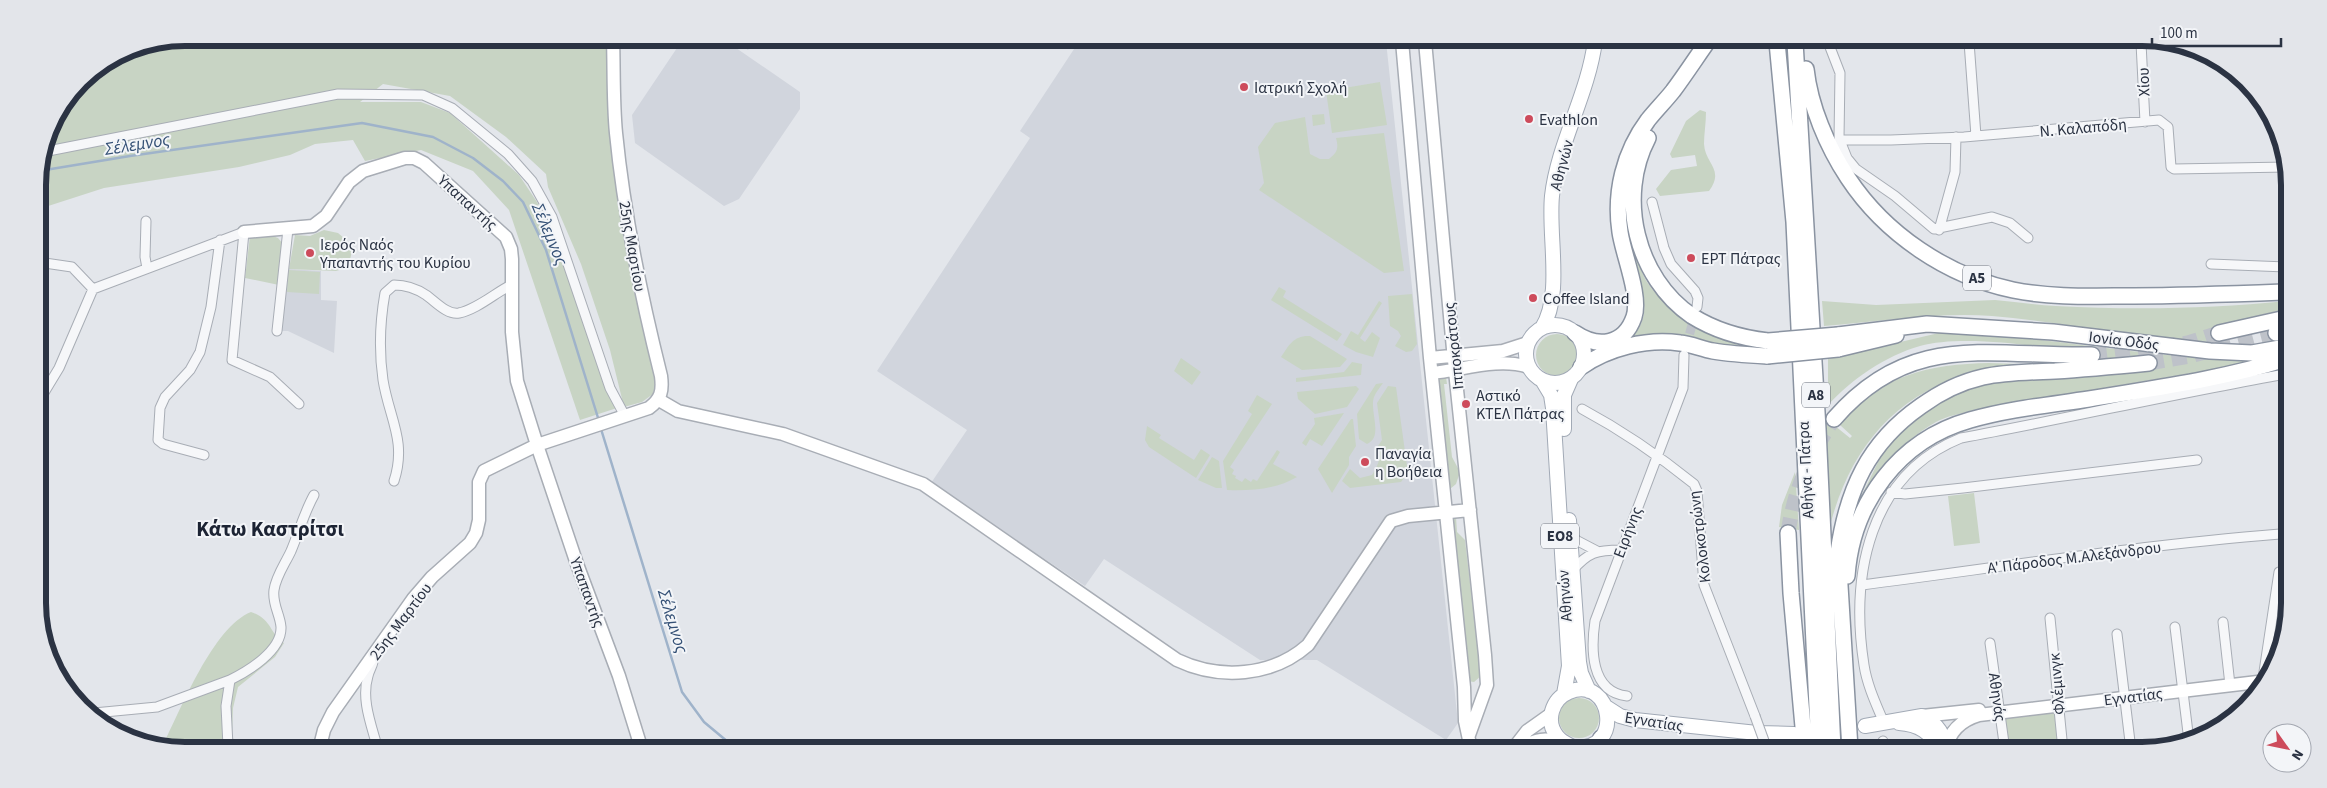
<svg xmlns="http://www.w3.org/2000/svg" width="2327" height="788" font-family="'Source Sans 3',sans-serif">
	<rect width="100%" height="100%" fill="#e3e6eb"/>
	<path fill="#d1d5dd" d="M683,39H723L800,92V109L739,199L724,206L635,143L632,115Z
		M731,39H755L748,50Z
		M1080,40L1386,41L1458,723L1446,740L1317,660H1260L1104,559L1085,586L931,483L967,430L877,371L1030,138L1020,131Z
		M289,269L321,271V300L337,301L334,353L288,331H281Z"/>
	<path fill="#c8d4c4" d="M185,38L607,39L609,114L634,291L656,381L653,394L642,402L624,407L610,350L581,264L548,187L546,174L506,137L450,96L383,84L360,102H421L450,113L519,175L537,202L560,250L617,408L580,420L509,210L473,171L421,150L365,161L353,140L315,144L290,155L239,167L104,188L42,208L38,219V176L49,129L81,81L129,49Z
		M1380,82L1387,125L1332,133L1326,91Z
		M1700,110L1706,112C1706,123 1704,134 1704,144C1705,164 1725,169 1709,191L1660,196L1656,189L1671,170L1697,166L1695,155L1672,158L1670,154L1686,121Z
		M1324,114L1325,124L1313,126L1312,115Z
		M1305,117L1310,154L1320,159H1329C1337,152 1339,149 1336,138L1384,133L1404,271L1384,273L1259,190L1264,183L1258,147L1275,123Z
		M324,230L338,233L351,244C353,257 349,268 336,271L289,269L295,235L310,236Z
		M270,235L278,238L283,244L279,285L245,278L250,236Z
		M1636,257C1640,265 1642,274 1647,282C1666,311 1715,342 1749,347L1748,350C1717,347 1687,334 1655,334C1646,334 1637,338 1628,340C1657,318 1639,287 1636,257Z
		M288,270L320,272L319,294L287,292Z
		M1279,287L1286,291L1283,297L1342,334L1337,341L1271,300Z
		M1412,294L1417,344L1412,351L1406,352L1395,346L1401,336L1398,331L1390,326L1388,296Z
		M1995,300C2015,302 2036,305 2056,306C2132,310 2210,309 2286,301V309L2213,326L2215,342C2140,340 2066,322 1992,316C1936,312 1879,322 1824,326L1822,301L1876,305Z
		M1379,301L1382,303L1360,338L1365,342L1372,332L1380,338L1373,357L1356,352L1343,345L1351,331L1358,335Z
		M1943,332C2050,336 2156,360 2264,361L1973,410C1961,414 1946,416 1936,422C1899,442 1877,476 1855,509L1882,454L1906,426L1932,403L1970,386L2095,364C2079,359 2062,351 2044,348C2011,342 1952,337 1920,346C1885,356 1852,379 1828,405V359Z
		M1536 355a21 21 0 1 1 42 0a21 21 0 1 1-42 0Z
		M1310,336L1347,359L1340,367L1302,370L1281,357C1289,345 1294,335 1310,336Z
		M1181,358L1201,372L1192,385L1174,371Z
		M1352,362L1362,364L1361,375L1296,382V378L1344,372Z
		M1989,363L2049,365C2029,367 2009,370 1988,372C1980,373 1970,373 1962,376C1891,399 1850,452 1831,522L1824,417L1850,438L1852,436L1840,425C1877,375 1931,364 1989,363Z
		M1437,377H1446L1447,384H1444L1452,457L1460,472L1456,484L1450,489L1449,488Z
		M1383,383C1380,387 1376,392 1374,397C1369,411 1384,437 1367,444L1359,439L1357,414L1376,384Z
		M1356,386L1359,389L1347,407L1315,414L1298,399L1297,392Z
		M1388,386L1396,387L1408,473L1401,482L1350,488L1342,481L1350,469L1360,478L1372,475C1378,466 1382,456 1378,446L1382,440L1377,403Z
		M1257,395L1272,404L1230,467L1234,470L1232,474L1236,476L1235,478L1242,482L1245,478L1251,482L1253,479L1257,481L1277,450L1280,452L1273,464L1297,477C1277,489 1251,491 1227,490L1223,461L1252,414L1248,411Z
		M1344,413L1322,446L1310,439L1306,446L1302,443L1315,424L1314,418Z
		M1351,419H1353L1356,446L1349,457V465L1332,493L1318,469Z
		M1147,426L1161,435L1159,438L1194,460L1201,449L1210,455L1196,478L1149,447L1145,440Z
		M1212,457L1219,461L1222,488H1216L1198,480Z
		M1795,472L1799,530L1779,527L1782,505Z
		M1974,493L1980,543L1954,546L1948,496Z
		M1456,517L1457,532L1465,540L1481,676L1474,682L1467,681L1451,518Z
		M251,612C272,619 269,633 284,643L275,657L238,687L233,708L232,736L237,746L163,745C181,709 213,627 251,612Z
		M1559 718a20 20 0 1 1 40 0a20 20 0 1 1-40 0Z
		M2058,705L2063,750H2005L2000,711Z"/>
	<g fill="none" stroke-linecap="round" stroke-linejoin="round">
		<path stroke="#9fb3ca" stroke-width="2.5" d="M39,171L130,156L362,123L433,137L473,158L503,181L523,202L546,250L599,421
			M601,429L682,692L704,722L734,747"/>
		<path stroke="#bec2c9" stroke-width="9" stroke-dasharray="9 4.5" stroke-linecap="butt" d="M1686,347L1695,314"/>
		<path stroke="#bec2c9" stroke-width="15" stroke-dasharray="15 8" stroke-linecap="butt" d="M2092,355L2188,343L2219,333
			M2149,363L2190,356L2276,333
			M1788,533C1794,491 1810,454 1834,419"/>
		<defs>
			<path id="street" d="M1828,42L1840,73L1839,138L1847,158L1856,169L1895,196L1934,229L1992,217L2010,223L2028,238
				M1969,42L1976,136
				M2141,43L2145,122
				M1839,140H1891L1964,137L2159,120L2168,127L2171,167L2174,169L2287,167
				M43,152L338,94L423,95L452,108L508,154L532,181L552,217L610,388L625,416
				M1652,202L1664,248L1671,264L1695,291L1698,298L1697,307
				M146,221L145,257L147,268
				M1939,230L1955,172L1956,137
				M38,262L72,267L93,289
				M2211,264L2286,267
				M277,331L288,229
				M39,401L59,368L93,289L244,232L232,360L270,377L299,404
				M1582,409C1623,431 1658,455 1694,484L1697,491L1704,585L1755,716
				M204,455L163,444L158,440L160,408L165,397L190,370L200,352L211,307L220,240
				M394,481C407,441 389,418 383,380C379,352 380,321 385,293L394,285C405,285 417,289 426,295C436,302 447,315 459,313C478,309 496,292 513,284
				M1891,492L1905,494L1963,488L2197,460
				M1571,533L1576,540L1597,551
				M1572,571C1588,552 1597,550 1621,550
				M1862,585C2001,567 2140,545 2280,534L2284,536
				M2050,618L2063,750
				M2223,622L2230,685
				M2175,627L2189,741
				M2117,634L2131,750
				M1990,643L2005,750
				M371,659L373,662C372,667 369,671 368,676C361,699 371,724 377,746
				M2262,685L2279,572
				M1627,696C1590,692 1591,648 1595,621L1683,388L1684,355
				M94,713L157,707L230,680
				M1884,723C1876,704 1867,685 1864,665C1850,575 1869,475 1961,438C2070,418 2177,393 2286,374
				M1883,741L1884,750
				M228,746L226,706L230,680C248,671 282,651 281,627C280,614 272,604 274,590C276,576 285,564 291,551C299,532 304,513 314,495
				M1698,749H1699"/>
			<path id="secondary" d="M1402,41L1430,358L1464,687L1465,721L1471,749
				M1425,41L1455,371L1485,655L1487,685L1469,735
				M244,232L313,226L326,216L349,182L363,171L405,158H414L424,163L506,237L511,249L512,259V332L517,381L537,445L577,564L619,676L641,747
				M1430,358L1503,351L1528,343
				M1432,373C1463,370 1498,357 1529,367
				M659,400L678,411L783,434L923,484L1177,660C1219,680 1272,677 1308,645L1391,521L1408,516L1470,510
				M1922,716L1979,710
				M320,746L324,730L333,712L413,599L432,577L470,543L476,533L479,520V482L484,471L537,445L649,408C661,399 663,391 661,376C641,296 624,215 616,133C613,102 614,70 613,39
				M1513,749L1527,731L1551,714
				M1522,749C1535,738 1546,738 1562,742
				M1946,750C1949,731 1962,720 1979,715L2266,681"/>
			<path id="primary" d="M1526 354a29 29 0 1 1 58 0a29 29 0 1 1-58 0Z
				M1542,328C1563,295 1548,236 1552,196C1558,143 1588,95 1595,41
				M1542,380L1551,395L1553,408L1569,666L1564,694
				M1564,429V395L1571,379
				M1569,520L1579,662L1581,673L1589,691
				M1606,707L1620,716L1635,720L1757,733L1794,734
				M1899,723C1918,724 1932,732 1939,750
				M1865,726L1922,716C1936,723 1945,734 1945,750
				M1573,747C1625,754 1613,674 1569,692C1552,699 1545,721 1557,736C1562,743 1569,744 1576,749"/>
			<path id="highway" d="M1777,42L1794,222L1819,749
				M1795,42L1818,429L1833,749
				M1806,69C1810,106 1827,146 1848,178C1885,234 1947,276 2013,290C2053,298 2094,296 2134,296C2185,296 2235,294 2286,292
				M1648,138C1617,197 1636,278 1692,316C1716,331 1741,338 1768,341
				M1575,333C1597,348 1624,346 1634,317C1641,296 1623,254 1620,232C1614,192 1624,152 1648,120C1656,110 1665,101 1673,91C1685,75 1696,58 1708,41
				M2219,333L2286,318
				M2276,333L2286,331
				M1838,335L1927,324L2053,332L2210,351L2252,353L2286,347
				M1838,349L1896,335
				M1581,367C1608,348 1647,338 1680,343C1691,344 1702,349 1713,351C1731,354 1749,355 1767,356
				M1834,419C1911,330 1989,357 2092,355
				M1788,533L1791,593L1805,749
				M1847,576C1852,503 1899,440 1970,420C2008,409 2049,405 2089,399C2154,388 2222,379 2286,359
				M1600,749L1601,738
				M1850,749L1838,553C1847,490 1868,443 1921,406C1939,393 1961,382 1983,377C2006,372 2031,372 2055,371C2086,369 2118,366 2149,363"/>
		</defs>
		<use href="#street" stroke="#a8adb5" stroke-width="11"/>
		<use href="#secondary" stroke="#a8adb5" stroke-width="15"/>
		<use href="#primary" stroke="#a2aab6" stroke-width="16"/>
		<use href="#highway" stroke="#8a93a1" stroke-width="18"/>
		<use href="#street" stroke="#f6f7f9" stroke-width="9"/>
		<use href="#secondary" stroke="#fff" stroke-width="12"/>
		<use href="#primary" stroke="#fff" stroke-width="14"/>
		<use href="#highway" stroke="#fff" stroke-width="15"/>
		<defs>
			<path id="street-bridge" d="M1755,716L1767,749"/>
			<path id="highway-bridge" d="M1768,341L1838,335
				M1767,356L1838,349"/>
		</defs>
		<use href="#street-bridge" stroke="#a8adb5" stroke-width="11" stroke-linecap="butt"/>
		<use href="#highway-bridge" stroke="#8a93a1" stroke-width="18" stroke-linecap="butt"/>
		<use href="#street-bridge" stroke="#f6f7f9" stroke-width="9"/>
		<use href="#highway-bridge" stroke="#fff" stroke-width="15"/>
	</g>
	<g fill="#cd4b5b" stroke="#f3f5f8" stroke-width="2">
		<circle cx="1244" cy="87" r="5"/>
		<circle cx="1529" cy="119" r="5"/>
		<circle cx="310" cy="253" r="5"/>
		<circle cx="1691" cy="258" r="5"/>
		<circle cx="1533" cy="298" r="5"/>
		<circle cx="1466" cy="404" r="5"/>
		<circle cx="1365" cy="462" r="5"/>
	</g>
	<g text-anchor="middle" stroke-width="4" stroke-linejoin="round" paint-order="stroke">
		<g fill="#f3f5f8" stroke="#676d79" stroke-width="1">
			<rect x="1963" y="265.5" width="28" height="25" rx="4"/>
			<rect x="1802" y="382.5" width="28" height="25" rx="4"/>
			<rect x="1541" y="523.5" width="38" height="25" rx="4"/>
		</g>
		<g font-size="15" font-weight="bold" fill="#2b3343">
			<text x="1977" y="283">Α5</text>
			<text x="1816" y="400">Α8</text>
			<text x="1560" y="541">ΕΟ8</text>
		</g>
		<g font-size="16" fill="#2b3343" stroke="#f3f5f8">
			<text transform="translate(2143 82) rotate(-92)" y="6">Χίου</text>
			<text transform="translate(2083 127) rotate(-5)" y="6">Ν. Καλαπόδη</text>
			<text transform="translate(1561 165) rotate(-75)" y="6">Αθηνών</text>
			<text transform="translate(468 202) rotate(42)" y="6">Υπαπαντής</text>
			<text transform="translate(633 246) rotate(80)" y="6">25ης Μαρτίου</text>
			<text transform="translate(2124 340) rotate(7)" y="6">Ιονία Οδός</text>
			<text transform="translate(1453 346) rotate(-96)" y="6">Ιπποκράτους</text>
			<text transform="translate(1805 470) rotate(-93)" y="6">Αθήνα - Πάτρα</text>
			<text transform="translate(1627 532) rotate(-69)" y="6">Ειρήνης</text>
			<text transform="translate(1699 537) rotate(-97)" y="6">Κολοκοτρώνη</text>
			<text transform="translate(2074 557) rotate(-7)" y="6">Α' Πάροδος Μ.Αλεξάνδρου</text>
			<text transform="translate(588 592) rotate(70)" y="6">Υπαπαντής</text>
			<text transform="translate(1564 596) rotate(-94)" y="6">Αθηνών</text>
			<text transform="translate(400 621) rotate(-53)" y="6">25ης Μαρτίου</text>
			<text transform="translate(2056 684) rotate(-95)" y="6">Φλέμινγκ</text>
			<text transform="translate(2133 696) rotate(-7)" y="6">Εγνατίας</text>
			<text transform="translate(1998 697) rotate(82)" y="6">Αθηνάς</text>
			<text transform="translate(1654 721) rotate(9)" y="6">Εγνατίας</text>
		</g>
		<g font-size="16" fill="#2b3343" stroke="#f3f5f8" text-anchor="start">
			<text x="1254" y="93">Ιατρική Σχολή</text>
			<text x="1539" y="125">Evathlon</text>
			<text x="320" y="250">Ιερός Ναός<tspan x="320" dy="18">Υπαπαντής του Κυρίου</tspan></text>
			<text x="1701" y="264">ΕΡΤ Πάτρας</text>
			<text x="1543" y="304">Coffee Island</text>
			<text x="1476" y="401">Αστικό<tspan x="1476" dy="18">ΚΤΕΛ Πάτρας</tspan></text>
			<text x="1375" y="459">Παναγία<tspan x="1375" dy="18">η Βοήθεια</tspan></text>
		</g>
		<g font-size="18" font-style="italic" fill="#355176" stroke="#f3f5f8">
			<text transform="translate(137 144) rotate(-9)" y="6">Σέλεμνος</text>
			<text transform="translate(550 234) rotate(67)" y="6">Σέλεμνος</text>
			<text transform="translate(673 621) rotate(73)" y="6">Σέλεμνος</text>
		</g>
		<g font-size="21" font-weight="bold" fill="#1d2434" stroke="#f3f5f8">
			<text x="270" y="536">Κάτω Καστρίτσι</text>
		</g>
	</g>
	<path d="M0 0H2327V788H0ZM185 46H2142A139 139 0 0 1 2281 185V603A139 139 0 0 1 2142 742H185A139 139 0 0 1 46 603V185A139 139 0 0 1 185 46Z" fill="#e3e5ea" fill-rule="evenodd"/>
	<path fill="none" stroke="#2b3343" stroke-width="6" d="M185 46H2142A139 139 0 0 1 2281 185V603A139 139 0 0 1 2142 742H185A139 139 0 0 1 46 603V185A139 139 0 0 1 185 46Z"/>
	<g transform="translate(2287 748) rotate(123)"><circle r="24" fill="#f3f5f8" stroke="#a3a7b0"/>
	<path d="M0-4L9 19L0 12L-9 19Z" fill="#cd4b5b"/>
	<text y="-8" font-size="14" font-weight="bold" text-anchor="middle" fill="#2b3343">N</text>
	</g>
	<path d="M2152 38v8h129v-8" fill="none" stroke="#2b3343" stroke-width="2.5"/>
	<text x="2160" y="38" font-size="15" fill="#2b3343" stroke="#f3f5f8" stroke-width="4" paint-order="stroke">100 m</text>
</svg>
